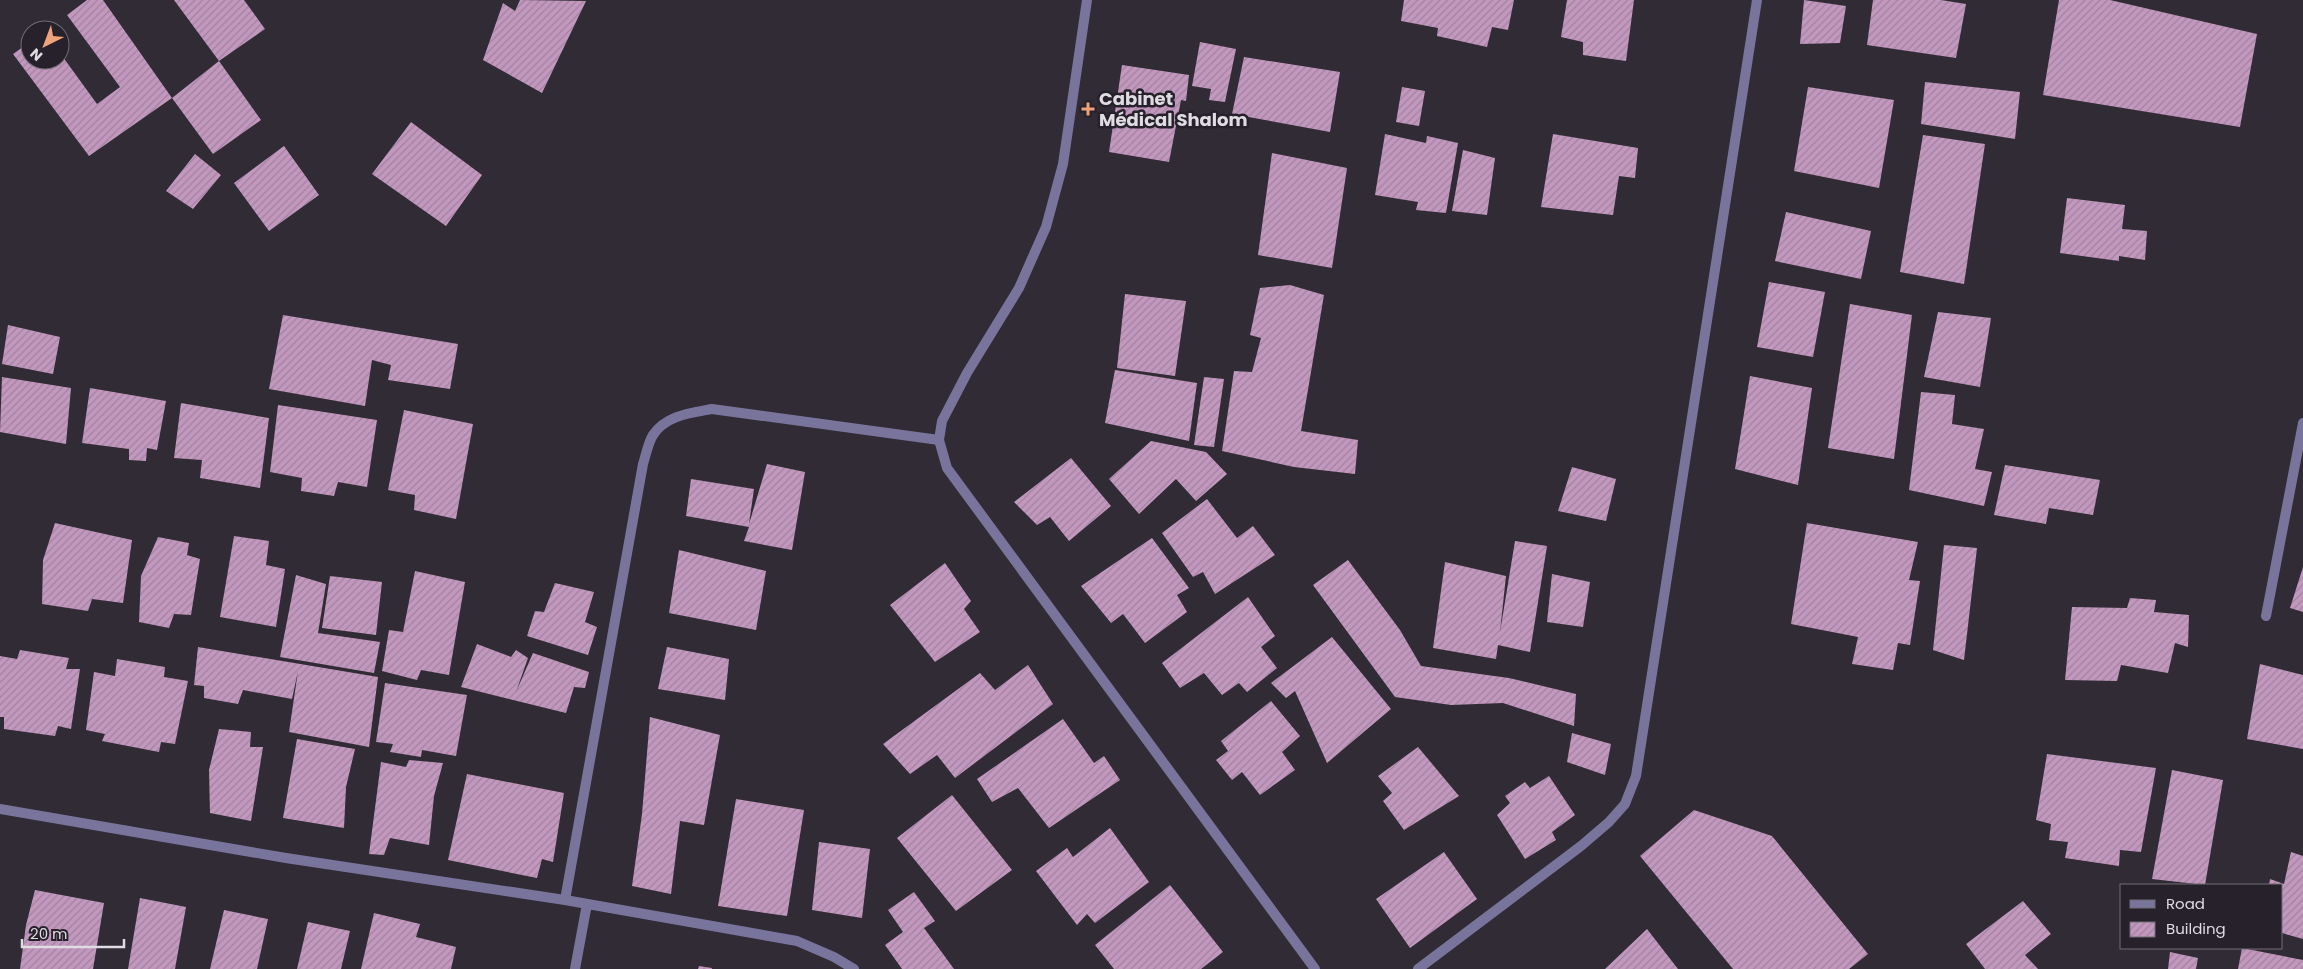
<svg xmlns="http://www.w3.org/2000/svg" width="2303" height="969" font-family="Poppins,sans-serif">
	<defs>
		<pattern id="building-hatch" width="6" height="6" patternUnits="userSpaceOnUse" patternTransform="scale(1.25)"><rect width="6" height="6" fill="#c298be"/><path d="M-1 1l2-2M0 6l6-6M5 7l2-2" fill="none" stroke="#a282a0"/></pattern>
	</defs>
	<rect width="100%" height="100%" fill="#302b34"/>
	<path fill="url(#building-hatch)" d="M87,0H103L172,98L89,156L13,54L30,42V60H60V53L97,104L120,87L67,15Z
		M174,0H244L265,29L219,61L261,120L213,154L172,98L219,61Z
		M520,0L586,1L542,93L483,60L503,3L515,11Z
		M1404,0H1514L1508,30L1492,27L1487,47L1437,36L1438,28L1401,21Z
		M1567,0H1634L1626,61L1583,55V42L1561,37Z
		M1804,0L1846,6L1840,43L1800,44Z
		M1873,0H1941L1966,4L1956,58L1867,45Z
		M2059,0H2110L2257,34L2240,127L2043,95Z
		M1200,42L1236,49L1225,102L1209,100L1211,89L1192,86Z
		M1244,57L1340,72L1330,132L1232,114Z
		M1122,65L1189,75L1186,101L1181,100L1169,162L1109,152Z
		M1925,82L2020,92L2015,139L1921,124Z
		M1402,87L1425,91L1419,126L1396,122Z
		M1808,87L1894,100L1879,188L1794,171Z
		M411,122L482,175L446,226L372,174Z
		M1385,134L1426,143L1427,136L1458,143L1446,213L1416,210L1418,202L1375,195Z
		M1553,134L1638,148L1635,178L1619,176L1613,215L1541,207Z
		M1923,135L1985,144L1964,284L1900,272Z
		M284,146L319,195L269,231L234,183Z
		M1463,150L1495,158L1487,215L1452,211Z
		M1272,153L1347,168L1332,268L1258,255Z
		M195,154L221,175L193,209L166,191Z
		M2067,198L2125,205L2122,229L2147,231L2145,260L2119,256V261L2060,253Z
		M1786,212L1871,231L1861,279L1775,261Z
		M1769,282L1825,292L1813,357L1757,347Z
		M1290,285L1324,295L1301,431L1358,440L1355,474L1294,467L1222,451L1234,371L1252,372L1261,338L1250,335L1260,288Z
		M1125,294L1186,301L1175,376L1117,368Z
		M1850,304L1912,315L1894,459L1828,448Z
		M1938,312L1991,318L1980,387L1924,377Z
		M283,315L458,344L450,389L388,380L391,365L372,360L365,406L269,389Z
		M8,325L60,337L53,374L2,364Z
		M1115,370L1197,383L1189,441L1105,423Z
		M1750,376L1812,388L1798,485L1735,469Z
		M2,377L71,388L66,444L0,432Z
		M1204,377L1224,379L1214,447L1194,445Z
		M90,388L166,401L157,450L147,448L146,461L129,460V449L82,443Z
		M1921,392L1955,395L1952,424L1984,429L1975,469L1992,472L1984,506L1909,490Z
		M181,403L269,418L260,488L200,478L202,460L174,458Z
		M278,405L377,420L367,487L338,482L334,496L301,491L302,478L270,472Z
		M404,410L473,424L456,519L414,510L415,495L388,490Z
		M1151,441L1206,452L1227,474L1196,501L1176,479L1139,514L1109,479Z
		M1071,458L1111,506L1069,541L1050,517L1037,525L1014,502Z
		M767,464L805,472L792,550L744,541L749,527L686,516L691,479L754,489L749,524Z
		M2005,465L2100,480L2093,515L2049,508L2046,524L1994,515Z
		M1572,467L1616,479L1606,521L1558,511Z
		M1207,499L1237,538L1253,526L1275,555L1215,594L1203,572L1193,577L1162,533Z
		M55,523L132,540L123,603L92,599L88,611L42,604L43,560Z
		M1807,523L1918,542L1909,580L1920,581L1910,645L1898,643L1893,670L1852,664L1858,637L1791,624Z
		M234,536L269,541L266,565L285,569L276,627L220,617Z
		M158,537L189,543L187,555L200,559L191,615L174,614L169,628L139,622L141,576Z
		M1152,538L1189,588L1177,595L1187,612L1145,643L1123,614L1111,623L1081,586Z
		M1515,541L1547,546L1530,652L1498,645L1496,659L1433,648L1445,562L1506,576L1500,632Z
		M1944,545L1977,548L1964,660L1933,650Z
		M679,550L766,571L756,630L669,613Z
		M1348,560L1400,630L1421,666L1509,678L1576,694L1574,726L1503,703L1451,705L1395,697L1313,585Z
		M945,563L971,601L964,609L980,632L935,662L890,605Z
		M2303,567V612L2290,608Z
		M415,571L465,582L449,675L421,670L417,680L382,671L389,630L403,632Z
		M1552,574L1590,582L1583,627L1547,622Z
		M296,575L326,584L318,633L380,642L374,673L280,657Z
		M330,576L382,582L376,635L322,628Z
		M555,583L594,592L585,622L597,627L588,655L527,636L535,611L544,612Z
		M1248,597L1275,636L1261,647L1277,668L1247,692L1239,683L1222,695L1204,673L1180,688L1162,663Z
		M2130,598L2156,600L2154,612L2189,615L2188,647L2175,643L2168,673L2121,665L2117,681L2065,680L2072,607L2127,608Z
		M1332,637L1391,709L1327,763L1295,691L1286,698L1271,683Z
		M477,644L511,657L516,650L528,658L516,692L533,653L589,672L585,688L574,687L566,713L461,687Z
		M198,647L378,677L369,747L289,732L298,671L292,699L243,690L238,704L204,698V686L194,685Z
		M667,647L729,659L725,700L658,689Z
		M20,650L69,658L66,669H80L71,729L58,726L55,736L4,729V717H0V656L17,659Z
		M117,659L165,667L164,677L188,681L175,744L161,742L159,752L102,741L105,734L86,730L94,672L115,676Z
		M2260,664L2303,675V749L2247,739Z
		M1028,665L1053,704L955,778L937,755L910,774L883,744L980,673L995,690Z
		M385,683L467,695L456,756L422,750L421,757L390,752L393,744L376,742Z
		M1271,701L1300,736L1282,752L1295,770L1260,795L1242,772L1232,780L1216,760L1228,751L1221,741Z
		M650,717L720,735L704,825L680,821L671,894L632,886L642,814Z
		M1063,719L1094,763L1104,756L1120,780L1049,828L1018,788L992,802L977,779Z
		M219,729L251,732L250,747H263L251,821L210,813L209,770Z
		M1572,733L1611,744L1605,775L1567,762Z
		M297,739L355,749L346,787L344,828L283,818Z
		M1418,747L1459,796L1404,830L1383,801L1392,793L1378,776Z
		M2047,754L2156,768L2141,852L2120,850L2119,866L2065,858L2068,842L2049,840L2051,824L2036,820Z
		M409,760L443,763L434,796L429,845L390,838L384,855L369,854L381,762L406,767Z
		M2172,770L2223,780L2205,885L2152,879Z
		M467,774L564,793L553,862L542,859L537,878L448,860Z
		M1549,776L1575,815L1552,832L1556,840L1525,859L1497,815L1510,803L1505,796L1525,782L1530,788Z
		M952,795L1012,870L956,911L897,838Z
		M736,799L804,810L787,916L718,906Z
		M1694,810L1772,836L1868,954L1849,969H1733L1640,856Z
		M1110,828L1149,882L1095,923L1087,914L1077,925L1036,871L1067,848L1073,857Z
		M819,842L870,849L862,918L812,910Z
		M1444,852L1477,899L1410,948L1376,899Z
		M2291,852L2303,856V939L2282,933V885H2269L2270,879L2284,884Z
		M1170,885L1223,952L1201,969H1114L1095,945Z
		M35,890L104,903L93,969H20L26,925Z
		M914,892L935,921L924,928L954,969H902L885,945L903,932L888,910Z
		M140,898L186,907L175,969H128Z
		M2023,901L2051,934L2025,955L2038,969H1985L1966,944Z
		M224,910L268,919L257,969H210Z
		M374,913L420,924L416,937L456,947L451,969H361Z
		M308,922L350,931L341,969H297Z
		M1647,929L1678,969H1605Z
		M2242,948L2303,960V969H2238Z
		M2170,952L2198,958L2196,969H2168Z
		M699,966L712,968V969H698Z"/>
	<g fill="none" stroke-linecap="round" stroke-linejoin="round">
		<path stroke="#79749b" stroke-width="10" d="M2266,616L2303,423
			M0,809L286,858L565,900L797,941L834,957L854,969
			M565,900L643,464C646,455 648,443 653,435C666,415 691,413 712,409L939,440
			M575,969L587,904
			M1418,969L1581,846L1609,822L1625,804L1636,776L1757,0"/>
		<path stroke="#79749b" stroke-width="10" d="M1087,0L1063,164L1046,227L1019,288L967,373L942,421L939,440L947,468L1315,969"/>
	</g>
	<path fill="#f0a27a" stroke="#26212a" stroke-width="2" d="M1085.5 101.5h5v5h5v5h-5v5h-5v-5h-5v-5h5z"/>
	<g text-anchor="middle" stroke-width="5" stroke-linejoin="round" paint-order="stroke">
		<g font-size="18" font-weight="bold" fill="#dfdce2" stroke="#26212a" text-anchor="start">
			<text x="1099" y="105">Cabinet<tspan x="1099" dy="21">Médical Shalom</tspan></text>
		</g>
	</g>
	<rect x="2120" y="884" width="162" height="65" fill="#26212a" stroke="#706c74"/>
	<rect x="2130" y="900" width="25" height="8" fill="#79749b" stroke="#706c74"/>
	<text x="2166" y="909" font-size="15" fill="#dfdce2">Road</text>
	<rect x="2130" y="922" width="25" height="15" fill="url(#building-hatch)" stroke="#706c74"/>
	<text x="2166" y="934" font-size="15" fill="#dfdce2">Building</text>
	<g transform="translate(45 45) rotate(222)"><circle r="24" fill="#26212a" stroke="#706c74"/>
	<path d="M0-4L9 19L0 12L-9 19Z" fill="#f0a27a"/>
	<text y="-8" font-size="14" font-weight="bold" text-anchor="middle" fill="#dfdce2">N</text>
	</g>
	<path d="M22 939v8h102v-8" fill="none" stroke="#dfdce2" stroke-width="2.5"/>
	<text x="30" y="939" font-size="15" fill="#dfdce2" stroke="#26212a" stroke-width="4" paint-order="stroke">20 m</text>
</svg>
